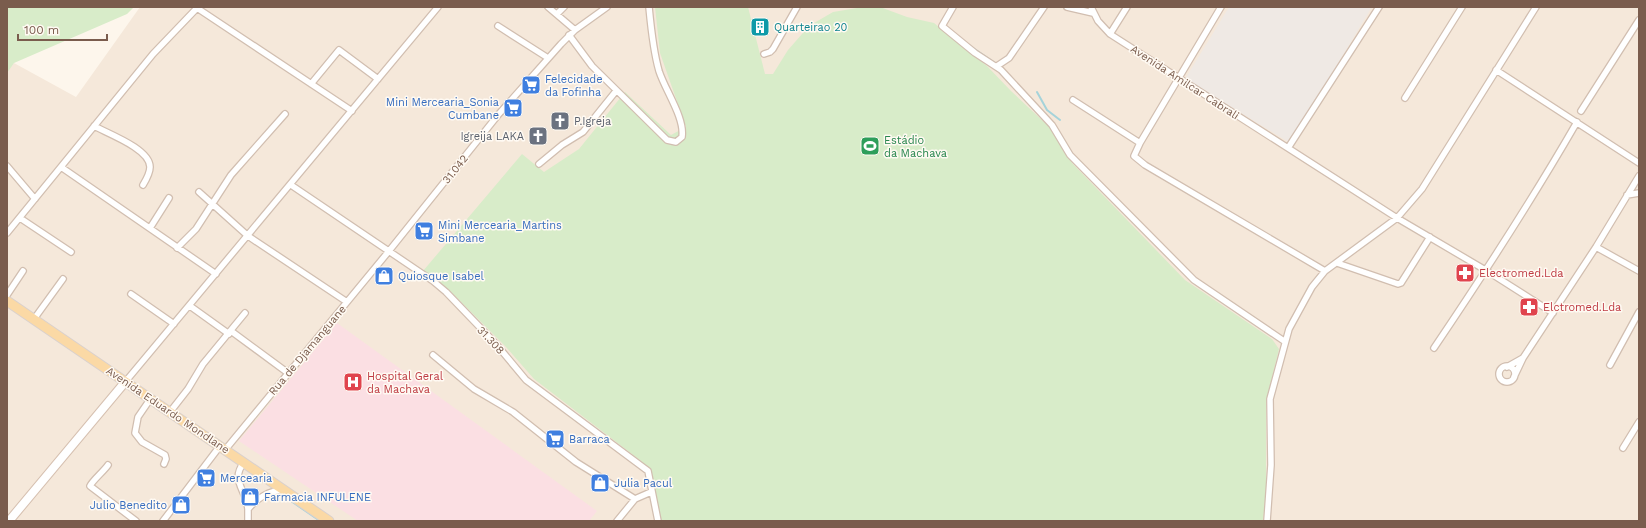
<svg xmlns="http://www.w3.org/2000/svg" width="1646" height="528" font-family="'Work Sans',sans-serif">
	<rect width="100%" height="100%" fill="#fdf6ec"/>
	<path fill="#f5e8da" d="M140,7H1639V521H7V69L14,63L76,97Z"/>
	<path fill="#efe9e4" d="M1229,7H1372L1290,143L1185,79Z"/>
	<path fill="#fbdfe3" d="M337,323L597,511L589,521H358L239,441Z"/>
	<path fill="#d8ecc9" d="M7,7H134L127,14L14,63L7,73Z
		M655,7H748L765,74H773L788,50L809,26L833,12L863,7H880L907,17L934,23L987,66L1011,91L1044,122L1051,126L1072,163L1185,280L1272,339L1279,349L1266,402V491L1263,521H659L641,461L534,379L506,347L452,293L423,271L522,154L544,172L579,149L625,92L671,135L686,127L660,53Z"/>
	<g fill="none" stroke-linecap="round" stroke-linejoin="round">
		<path stroke="#a5d3da" stroke-width="2" d="M970,46L995,63
			M1037,92L1047,110L1060,120
			M278,492L320,521"/>
		<defs>
			<path id="street" d="M548,7L575,30
				M953,7L942,26L975,53L1001,70L1052,125L1070,155L1194,280L1284,341
				M1067,7L1093,13
				M1091,7L1098,21L1110,34L1397,218L1487,271L1553,313
				M1221,7L1140,143L1134,156L1145,165L1325,271
				M197,8L352,111
				M557,14L564,7
				M498,26L548,58
				M1110,34L1127,7
				M569,35L592,66L667,140L676,142L682,137C685,118 665,90 659,71C653,50 651,28 649,7
				M764,54L770,52L773,49L797,7
				M997,66L1009,58L1044,7
				M1496,70L1639,163
				M311,84L339,50L378,79
				M1405,98L1462,7
				M1073,100L1140,143
				M1581,111L1639,20
				M94,126C109,134 150,149 150,167C150,173 146,180 143,185
				M1288,148L1379,7
				M539,164L562,145L583,132L616,91
				M7,166L35,199
				M61,167L216,274
				M291,185L433,281L446,292L496,344L526,380L648,471L658,521
				M199,192L248,236L347,302
				M1627,195L1639,193
				M20,218L71,252
				M150,228L169,198
				M7,233L153,54L198,7
				M1596,247L1639,271
				M177,248L196,229L231,175L285,114
				M1337,263L1398,284L1401,283L1430,237
				M131,294L174,324
				M7,295L23,271
				M190,306L229,334
				M34,319L63,279
				M231,331L288,373
				M1434,348C1484,274 1532,200 1577,122
				M433,355L474,389L513,412L576,462L635,499
				M1610,365L1639,312
				M1499 374a8 8 0 1 1 16 0a8 8 0 1 1-16 0Z
				M1507,367L1523,358
				M1514,377L1523,358L1596,247L1639,176
				M126,381L438,7
				M151,398L138,417L135,433L142,442L165,455L166,459L164,464
				M170,412L188,389L203,364L245,313
				M1623,448L1639,422
				M225,450L389,251L498,115L561,44L575,30L607,7
				M244,462C230,481 246,489 248,509
				M108,465C104,471 92,481 90,486L136,521
				M163,521L220,446
				M248,521V509C259,497 268,491 284,490
				M617,521L635,499L651,492
				M1267,521L1271,465L1270,399L1289,329L1312,287L1325,271L1397,218L1422,189L1536,7"/>
			<path id="secondary" d="M9,521L126,381"/>
			<path id="primary" d="M7,301L329,521"/>
		</defs>
		<use href="#street" stroke="#d1beb0" stroke-width="8"/>
		<use href="#secondary" stroke="#d6c0b0" stroke-width="10"/>
		<use href="#primary" stroke="#dad1cd" stroke-width="11"/>
		<use href="#street" stroke="#fff" stroke-width="5.5"/>
		<use href="#secondary" stroke="#fff" stroke-width="8"/>
		<use href="#primary" stroke="#fbd9a5" stroke-width="9"/>
	</g>
	<defs>
		<symbol id="building-square" viewBox="-11 -11 22 22"><rect x="-9" y="-9" width="18" height="18" rx="4" fill="#0f9aa8" stroke="#fffaf3"/><path d="M-4-6H4V6H1V3H-1V6H-4ZM-2.5-4.3h1.7v1.8h-1.7ZM.8-4.3h1.7v1.8H.8ZM-2.5-1h1.7V.8h-1.7ZM.8-1h1.7V.8H.8Z" fill="#fff"/></symbol>
		<symbol id="supermarket-square" viewBox="-11 -11 22 22"><rect x="-9" y="-9" width="18" height="18" rx="4" fill="#3f7fe0" stroke="#fffaf3"/><path d="M-6-5.5h2.5l.6 2H6L4.5 2H-2.5L-4.4-4H-6ZM-1.5 3.2a1.3 1.3 0 1 0 .1 0ZM3 3.2a1.3 1.3 0 1 0 .1 0Z" fill="#fff"/></symbol>
		<symbol id="church-square" viewBox="-11 -11 22 22"><rect x="-9" y="-9" width="18" height="18" rx="4" fill="#6b7280" stroke="#fffaf3"/><path d="M-1.2-6h2.4v3.5h3.3v2.4h-3.3V6h-2.4V-.1h-3.3v-2.4h3.3Z" fill="#fff"/></symbol>
		<symbol id="stadium-square" viewBox="-11 -11 22 22"><rect x="-9" y="-9" width="18" height="18" rx="4" fill="#2e9e5b" stroke="#fffaf3"/><path d="M0-5a6.5 5 0 1 0 0 10a6.5 5 0 1 0 0-10ZM-3.5-1.8h7v3.6h-7Z" fill="#fff"/></symbol>
		<symbol id="pharmacy-square" viewBox="-11 -11 22 22"><rect x="-9" y="-9" width="18" height="18" rx="4" fill="#e0444e" stroke="#fffaf3"/><path d="M-2-6h4v4h4v4h-4v4h-4v-4h-4v-4h4Z" fill="#fff"/></symbol>
		<symbol id="shop-square" viewBox="-11 -11 22 22"><rect x="-9" y="-9" width="18" height="18" rx="4" fill="#3f7fe0" stroke="#fffaf3"/><path d="M-5-2.5h2.3a2.7 3.5 0 0 1 5.4 0H5L5.5 6h-11ZM-1.5-2.5h3a1.5 2.3 0 0 0-3 0Z" fill="#fff"/></symbol>
		<symbol id="hospital-square" viewBox="-11 -11 22 22"><rect x="-9" y="-9" width="18" height="18" rx="4" fill="#e0444e" stroke="#fffaf3"/><path d="M-5-5h3v3.5h4V-5h3V5h-3V1.5h-4V5h-3Z" fill="#fff"/></symbol>
	</defs>
	<g fill-rule="evenodd">
		<use href="#building-square" x="749" y="16" width="22" height="22"/>
		<use href="#supermarket-square" x="520" y="74" width="22" height="22"/>
		<use href="#supermarket-square" x="502" y="97" width="22" height="22"/>
		<use href="#church-square" x="549" y="110" width="22" height="22"/>
		<use href="#church-square" x="527" y="125" width="22" height="22"/>
		<use href="#stadium-square" x="859" y="135" width="22" height="22"/>
		<use href="#supermarket-square" x="413" y="220" width="22" height="22"/>
		<use href="#pharmacy-square" x="1454" y="262" width="22" height="22"/>
		<use href="#shop-square" x="373" y="265" width="22" height="22"/>
		<use href="#pharmacy-square" x="1518" y="296" width="22" height="22"/>
		<use href="#hospital-square" x="342" y="371" width="22" height="22"/>
		<use href="#supermarket-square" x="544" y="428" width="22" height="22"/>
		<use href="#supermarket-square" x="195" y="467" width="22" height="22"/>
		<use href="#shop-square" x="589" y="472" width="22" height="22"/>
		<use href="#shop-square" x="239" y="486" width="22" height="22"/>
		<use href="#shop-square" x="170" y="494" width="22" height="22"/>
	</g>
	<g text-anchor="middle" stroke-width="3" stroke-linejoin="round" paint-order="stroke">
		<g font-size="11" fill="#0d838f" stroke="#fffaf3" text-anchor="start">
			<text x="774" y="31">Quarteirao 20</text>
		</g>
		<g font-size="11" fill="#366cbe" stroke="#fffaf3" text-anchor="start">
			<text x="545" y="83">Felecidade<tspan x="545" dy="13">da Fofinha</tspan></text>
			<text x="499" y="106" text-anchor="end">Mini Mercearia_Sonia<tspan x="499" dy="13">Cumbane</tspan></text>
			<text x="438" y="229">Mini Mercearia_Martins<tspan x="438" dy="13">Simbane</tspan></text>
			<text x="398" y="280">Quiosque Isabel</text>
			<text x="569" y="443">Barraca</text>
			<text x="220" y="482">Mercearia</text>
			<text x="614" y="487">Julia Pacul</text>
			<text x="264" y="501">Farmacia INFULENE</text>
			<text x="167" y="509" text-anchor="end">Julio Benedito</text>
		</g>
		<g font-size="11" fill="#7a5c4d" stroke="#fffaf3">
			<text transform="translate(1185 82) rotate(33)" y="4">Avenida Amilcar Cabrali</text>
			<text transform="translate(455 169) rotate(-51)" y="4">31.042</text>
			<text transform="translate(491 340) rotate(47)" y="4">31.308</text>
			<text transform="translate(307 350) rotate(-50)" y="4">Rua de Djamanguane</text>
			<text transform="translate(168 410) rotate(34)" y="4">Avenida Eduardo Mondlane</text>
		</g>
		<g font-size="11" fill="#5b616d" stroke="#fffaf3" text-anchor="start">
			<text x="574" y="125">P.Igreja</text>
			<text x="524" y="140" text-anchor="end">Igreija LAKA</text>
		</g>
		<g font-size="11" fill="#27864d" stroke="#fffaf3" text-anchor="start">
			<text x="884" y="144">Estádio<tspan x="884" dy="13">da Machava</tspan></text>
		</g>
		<g font-size="11" fill="#be3a42" stroke="#fffaf3" text-anchor="start">
			<text x="1479" y="277">Electromed.Lda</text>
			<text x="1543" y="311">Elctromed.Lda</text>
			<text x="367" y="380">Hospital Geral<tspan x="367" dy="13">da Machava</tspan></text>
		</g>
	</g>
	<rect width="1646" height="528" fill="none" stroke="#7a5c4d" stroke-width="16"/>
	<path d="M18 34v6h89v-6" fill="none" stroke="#7a5c4d" stroke-width="2"/>
	<text x="24" y="34" font-size="12" fill="#7a5c4d" stroke="#fffaf3" stroke-width="3" paint-order="stroke">100 m</text>
</svg>
